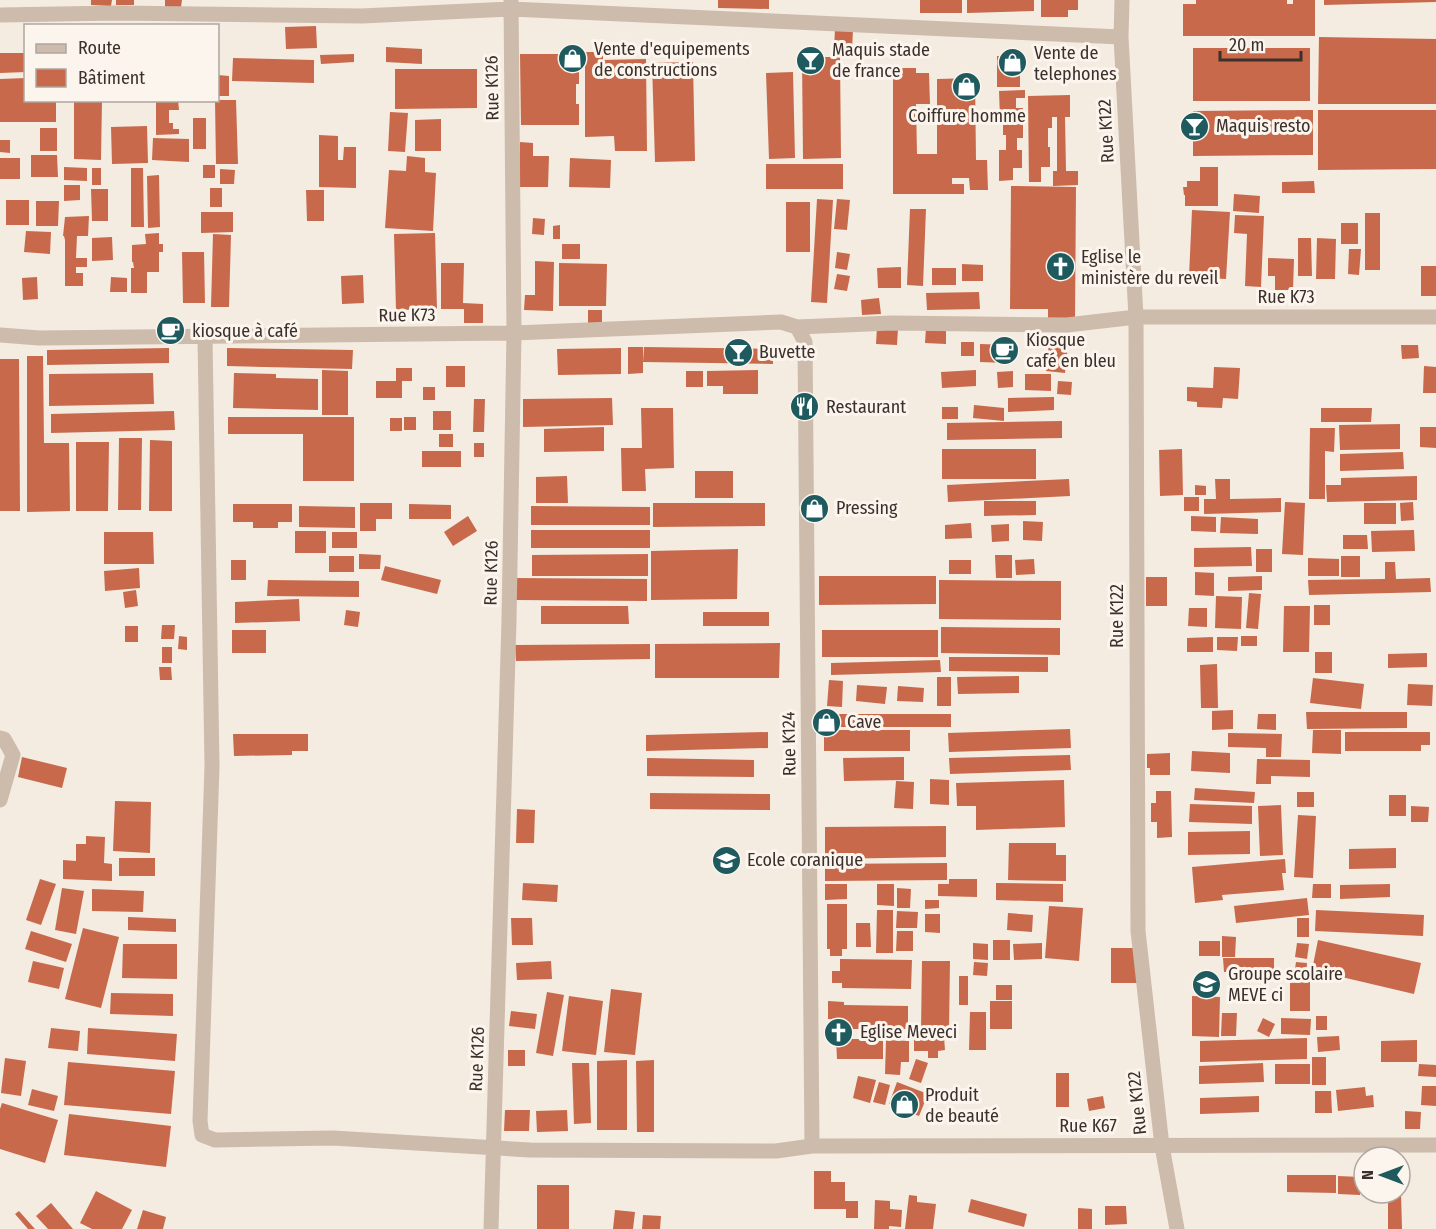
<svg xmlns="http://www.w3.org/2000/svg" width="1436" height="1229" font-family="'Fira Sans Condensed',sans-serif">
	<rect width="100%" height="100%" fill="#f4ebe1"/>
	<path fill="#c8694b" d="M91,0H112L111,6L91,5Z
		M116,0H134V5H116Z
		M165,0H182L181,7H165Z
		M718,0H769V9L718,8Z
		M920,0H962V13H920Z
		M967,0H1034V11L967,13Z
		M1041,0H1078V10H1068V17H1041Z
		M1196,0H1287V4H1293V0H1315V36H1183V4H1196Z
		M1324,0H1436V2L1324,5Z
		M316,26L317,48L286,49L285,27Z
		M835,28L853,29L852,52L834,51Z
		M1319,37L1436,39V104H1318Z
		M386,47L422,49V64L386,62Z
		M1193,48H1310V101H1193Z
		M585,52H603V60L646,59L647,151H615L614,136L585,137Z
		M0,53H26V72L0,73Z
		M354,54V62L321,64L320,55Z
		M520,54H579V84H576V104H579V125H521Z
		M997,56H1020V87H997Z
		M802,57H840L841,158L803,159Z
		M233,58L314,60V83L232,81Z
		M693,62L695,161L655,162L652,63Z
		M893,68H916V73H929L930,104H916L917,154H937V79L975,78L976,160H987L988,190H970L969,178H952V184H964V194H893Z
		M395,69H477V108L395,109Z
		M793,72L795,158L769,159L766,73Z
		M218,75L229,76V96H218Z
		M26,78V100H56V122H0V79Z
		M1025,90V98H1016V108H1023V138H1017V150H1022V168H1013V180L999,181V150H1006V135H1003V118H1000L999,91Z
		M1070,95V117H1065L1066,171H1078V185L1053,186V171H1057V117H1052V128H1048V147H1050V167H1041V182H1029L1028,96Z
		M74,100H102L101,160L74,159Z
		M156,100H178L179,110H169V123H173V129H179V134L156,135Z
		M215,100H236L238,164H216Z
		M1313,110V155L1193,156V111Z
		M1318,110H1436V169L1318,170Z
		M390,112L408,113L405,152L388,151Z
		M193,118H206V149H193Z
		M441,119V151H415V120Z
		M147,126L148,163L112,164L111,127Z
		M40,128H57V151H40Z
		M319,135L338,136V160H343L344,147H356V188L319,187Z
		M153,138L189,139V162L152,160Z
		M0,140H10V153L0,152Z
		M520,142L533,143V156H549L548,187H519Z
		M31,155H57L58,177H31Z
		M407,156L425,158V172L436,173L433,231L385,228L389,170L406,171Z
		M0,158H20V179H0Z
		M570,158L611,160L610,188L569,187Z
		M766,164H843V189H766Z
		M203,165H215V178H203Z
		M64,167L87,168V181L64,180Z
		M1200,167H1218V206H1185V195H1184L1183,187H1187V181H1200Z
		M92,168H101V185H92Z
		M131,168H143L144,227H131Z
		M220,169L235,170L234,184H220Z
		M159,175L160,227L148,228L147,176Z
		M1314,181L1315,193H1282V182Z
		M64,185H80V200L64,201Z
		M1011,186L1076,187L1075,321H1048V309H1010Z
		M210,188H222V207H210Z
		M91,189H108V221H92Z
		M306,190H324V221H307Z
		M1234,194L1260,196L1259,213L1233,211Z
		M817,199L833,200L827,303L811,302Z
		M837,199L850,200L847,230L834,229Z
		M6,200H29V225H6Z
		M36,201H59L58,226H36Z
		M786,202H810V252H786Z
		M910,209H926L923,286L907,285Z
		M1192,210L1230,212L1226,279L1189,277Z
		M201,212H233V232L201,233Z
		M1365,213H1380V270H1365Z
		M1235,215L1264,216L1261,287L1245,286L1247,234L1234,233Z
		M89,216L88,236H77L76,258H87V267H76V273H83V286H65V240L64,236H63L65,217Z
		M533,218L545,219L544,235L532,234Z
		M1341,223H1358V244H1341Z
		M560,225V239H553V226Z
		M26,231L51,232L50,254L24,252Z
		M159,233V244H163V252H159V272H147V293H131V268H134L133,262H132V245L146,244L145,234Z
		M435,233L437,309L396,310L394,234Z
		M213,234L231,235L229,307H211Z
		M112,237L113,260L92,261V238Z
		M1298,238H1311L1312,276H1298Z
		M1317,238L1336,239L1335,279H1316Z
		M562,244H580V259H562Z
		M1349,249H1361L1359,275L1348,274Z
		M182,252H204L205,303H183Z
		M837,252L850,254L847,270L835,268Z
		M1268,258L1294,259L1293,290H1275V276H1268Z
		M535,261L554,262L553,311L524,310L525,295H535Z
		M441,263H464L463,303L483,304V323H464V309H441Z
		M559,263L607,264L606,306H559Z
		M962,264L983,265V281H962Z
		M1421,266H1436V296H1421Z
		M901,267V288H878L877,268Z
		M932,268H956V285H932Z
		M837,274L850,276L847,291L834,289Z
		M363,275L364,303L342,304L341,276Z
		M37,277L38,299L23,300L22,278Z
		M111,277L127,278V292H110Z
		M979,292L980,309L927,310L926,293Z
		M879,298L881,314L862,315L861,300Z
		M588,310H602V324H588Z
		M381,311L395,312V322L381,321Z
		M877,327L898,328L897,345L876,344Z
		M926,328L946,329V344L925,343Z
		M961,342H974V356H961Z
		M1049,343L1068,345L1065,373L1046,371Z
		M980,344L1008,345L1007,363L980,362Z
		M1401,345H1418L1419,358L1402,359Z
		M628,347H643V373L628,374Z
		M644,347L773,349V364L643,362Z
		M169,348V363L47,365V350Z
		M227,348L353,350L352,369L227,366Z
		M621,348V374L558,375L557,349Z
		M27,356H43L44,443H69L70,511L27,512Z
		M0,359H19L20,511H0Z
		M446,366H465V387H446Z
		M1424,366L1436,367V393H1423Z
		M1214,367L1240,368L1238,399L1223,398L1222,408L1197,407V402L1187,401V387L1213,388Z
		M396,368H412V381H402V398H376V381H396Z
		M322,370L348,371V415H322Z
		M758,370V394H723V386H707V371Z
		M976,370V386L942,388L941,372Z
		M686,371H703V387H686Z
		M1013,371V387L998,388L997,372Z
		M153,373L154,404L49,406V374Z
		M234,373L276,374V378L318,379V410L233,408Z
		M1025,374H1051V391L1025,390Z
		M1058,381L1072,382L1071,395L1057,394Z
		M423,387H435V400H423Z
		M1054,397V410L1008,412V398Z
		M612,398L613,425L523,427V399Z
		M474,399H485L484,432H473Z
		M974,405L1004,408V421L973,418Z
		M942,407H958V419H942Z
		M641,408H673L674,468L645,469L646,491H622L621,448H642Z
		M1321,408H1372L1371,422H1321Z
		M174,411L175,430L51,433V414Z
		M433,411H451V430H433Z
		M228,417H354V481H303V434H228Z
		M404,417H416V430H404Z
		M390,418H402V431H390Z
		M1062,421V438L947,440V423Z
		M1400,424V449L1340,450L1339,425Z
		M604,427V451L544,452V429Z
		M1420,427H1436V448L1420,447Z
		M1310,428H1335L1334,452L1325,451V499H1309Z
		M439,434H453V447H439Z
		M119,438H142L141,510H118Z
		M150,440L172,441V511H149Z
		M76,442H109L108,511H76Z
		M474,443H484V457H474Z
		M942,449H1036V479H942Z
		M1182,449L1183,495L1160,496L1159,450Z
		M422,451H461V467H422Z
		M1403,452L1404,469L1340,471V454Z
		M695,471H733V498H695Z
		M567,476L568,503H536V477Z
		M1417,476V500L1327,502L1326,485H1341V478Z
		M1069,479L1070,496L948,502L947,485Z
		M1215,479H1230V499L1281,498V512L1204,514V499H1216Z
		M1195,485L1206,486V495H1195Z
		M1184,497H1199V511H1184Z
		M984,501H1036V515L984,516Z
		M1285,502L1305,503L1303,555L1282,554Z
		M1413,502L1414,520L1401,521L1400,503Z
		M360,503H392V519H376V531H360Z
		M653,503H765V526L653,527Z
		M1364,503H1396V524H1364Z
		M233,504H292V522H278V528H253V522H233Z
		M409,504L451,505V519H409Z
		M299,506L355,507V528L299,527Z
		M531,506L650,507V525H531Z
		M468,516L477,531L453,546L444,532Z
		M1191,516L1216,517V532L1191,531Z
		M1221,517L1258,519V534L1220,533Z
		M1023,521L1043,522L1042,541L1023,540Z
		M971,523L972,538L945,539V525Z
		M1009,524V541L992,542L991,525Z
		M531,530H650V548H531Z
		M1414,530L1415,551L1372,552L1371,531Z
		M295,531H326V553H295Z
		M104,532H153L154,564H104Z
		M332,532H357V548H332Z
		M1343,535H1367L1368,549H1343Z
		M1251,547L1252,566L1194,567V548Z
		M738,549L737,599L651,600V551Z
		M1256,549H1272V572H1256Z
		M359,554L381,555L380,569H359Z
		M648,554V576H532V555Z
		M995,555H1012V578H996Z
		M329,556H354V572H329Z
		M1341,556H1360V577H1341Z
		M1308,558L1339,559V576H1308Z
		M1034,559L1035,574L1016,575L1015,560Z
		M231,560H246V580H231Z
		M949,560H971V574H949Z
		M1385,562H1395L1396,579L1430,578L1431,592L1309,595L1308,580L1385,579Z
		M385,566L441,580L437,594L381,580Z
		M139,568L140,588L105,591L104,571Z
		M1195,572L1214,573V596L1195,595Z
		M819,576H936V604L819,605Z
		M1262,576V590L1228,591V577Z
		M1146,577H1167V606H1146Z
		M515,578L647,579V601L515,600Z
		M268,580L359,581V597L267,596Z
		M939,580L1061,581V620L939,619Z
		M136,590L138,606L125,608L123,592Z
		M1249,593L1261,594L1258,629L1246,628Z
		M1216,596L1242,597L1241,629L1215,628Z
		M299,599L300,621L235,623V602Z
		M1314,605H1330V625H1314Z
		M541,606H628L629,624H541Z
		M1284,606H1310L1309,652H1283Z
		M1189,608H1207V627L1188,626Z
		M346,610L360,612L358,627L344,625Z
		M703,612H769V626H703Z
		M162,625H175L174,639H161Z
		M125,626H138V642H125Z
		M941,627L1060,628V655L941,653Z
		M232,630H266V653H232Z
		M822,630H938V657H822Z
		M179,636L187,637V650L178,649Z
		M1241,636H1257V646H1241Z
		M1213,637V652H1187V638Z
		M1217,637H1238L1237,651L1217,650Z
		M780,643L779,678H655V644Z
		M650,644V659L516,661L515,645Z
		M162,647H172V663H162Z
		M1315,652H1332V673H1315Z
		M1427,653V667L1388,668V654Z
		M949,657H1048V672L949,671Z
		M940,660L941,672L831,675V663Z
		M1217,664L1218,708H1201L1200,665Z
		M159,667H171L172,680H160Z
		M1019,676V693L958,694L957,677Z
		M937,677H951V706H937Z
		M1313,678L1364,684L1361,709L1310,703Z
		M829,680L843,681L842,707L827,706Z
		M1408,684L1433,685L1432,706L1407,705Z
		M857,685L887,687L885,704L856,701Z
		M898,686L924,688L923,702L897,701Z
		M1233,710V729L1212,730V711Z
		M1306,712H1407V728L1307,729Z
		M833,714H951V727H833Z
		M1258,714H1276V730L1257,729Z
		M1070,729L1071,748L949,752L948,733Z
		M824,730H910V751H824Z
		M1313,730H1341V754L1312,753Z
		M768,732V748L646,751V735Z
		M1345,732H1430V745H1421V751H1345Z
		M1228,733L1282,734L1281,757H1266V748L1228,747Z
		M233,734H308V751H292V755L234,756Z
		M1192,751L1230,753V773L1191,771Z
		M1170,753V775H1150V768H1147V754Z
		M1070,755L1071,770L950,774L949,758Z
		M22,757L67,768L62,788L18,777Z
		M904,757V780L844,781L843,758Z
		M647,758L754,760V777L647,776Z
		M1257,759L1310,760V777L1271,776V784H1256Z
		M930,779L949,780V805L930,804Z
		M1064,780L1065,827L976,830V806H957L956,783Z
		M896,781L914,782L913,809L894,808Z
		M1195,788L1255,792L1254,803L1194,800Z
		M1156,791H1171L1172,837L1157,838V822H1151V803H1156Z
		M1297,792H1314V807H1297Z
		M650,793L770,794V810L650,809Z
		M1389,795H1406V816H1389Z
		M115,801L151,802L150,853L113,851Z
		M1190,804L1252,806V824L1189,822Z
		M1281,805L1283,855L1260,856L1258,806Z
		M1411,806L1429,807L1428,822H1411Z
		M517,809L535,810L534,843H516Z
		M1298,815L1316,816L1313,878L1294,877Z
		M946,826V857L825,859V827Z
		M1250,831V854L1188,855V832Z
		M86,836L105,837L104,863L112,864V881L63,879V860L76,861V844H86Z
		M1009,843H1056V855H1066V881L1008,880Z
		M1396,848V868L1349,869V849Z
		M119,858H155V876H119Z
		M1285,859L1286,873H1282L1284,890L1222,895L1223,900L1195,903L1192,867Z
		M947,863V880L825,881V864Z
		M40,879L56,884L41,925L26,920Z
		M949,879H977V897L938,896V884H949Z
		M523,883L558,885L557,902L522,900Z
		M996,883L1063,884V902L996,900Z
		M825,884H847V899L825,900Z
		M877,884H894V906L877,905Z
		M1313,884H1331V898H1312Z
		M1390,884V897L1340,899V885Z
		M62,888L84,891L76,934L55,930Z
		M897,888L911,889L910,908H897Z
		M92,889L144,891L143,912L92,911Z
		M1307,898L1309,915L1236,923L1234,906Z
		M925,900H939V908L925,909Z
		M827,904H847V949H842V956H830V949H827Z
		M1049,906L1083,908L1079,961L1045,958Z
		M877,910H893V953H876Z
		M1316,910L1424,915L1423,936L1315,931Z
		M897,911L918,912L917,928H896Z
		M1008,913L1033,915L1032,932L1007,930Z
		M925,914H940V933L925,932Z
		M128,917L176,919V932L128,930Z
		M511,918H532L533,945H512Z
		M1297,918H1309V937H1297Z
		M856,923H870L871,947H856Z
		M83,928L119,937L101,1008L65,999Z
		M31,931L72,944L66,962L25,949Z
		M897,931H913V951H896Z
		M1222,936L1236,937L1235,957H1222Z
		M993,940H1010V960H993Z
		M1318,940L1421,963L1414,994L1312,970Z
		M1199,941H1220V956H1199Z
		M973,943L988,944V960L973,959Z
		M1042,943V959L1014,960L1013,944Z
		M1297,943L1309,944L1307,959L1295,957Z
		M123,944H177V979L122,978Z
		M1111,948H1136L1137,983H1111Z
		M1223,958H1274V971L1224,972Z
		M840,959L912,960L911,989L842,988V983H832V971H840Z
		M33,961L64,968L59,989L28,982Z
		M551,961L552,979L517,980L516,963Z
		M922,961H950L949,1030H921Z
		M974,962L988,963L987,976L973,975Z
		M1296,962L1307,963L1306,976L1294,975Z
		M959,976H968V1005H959Z
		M1310,982V1011H1290V983Z
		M996,985H1012V1000H996Z
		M611,989L642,993L635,1055L604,1052Z
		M547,992L564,995L553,1056L536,1053Z
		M111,993L173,994V1016L110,1014Z
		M569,996L603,1001L596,1055L562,1051Z
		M1192,996L1220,997L1219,1037L1192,1036Z
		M828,1001L844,1002V1005L908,1006V1029H844V1020L828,1019Z
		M990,1001H1012V1029H990Z
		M511,1011L537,1014L535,1029L509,1026Z
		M970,1012H986V1050H969Z
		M1222,1013H1237L1236,1036H1221Z
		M1316,1016H1327V1030H1316Z
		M1263,1018L1275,1024L1269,1037L1257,1031Z
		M1281,1018L1311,1019L1310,1035L1281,1034Z
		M51,1028L80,1031L78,1051L48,1048Z
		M88,1028L177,1034L175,1061L87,1054Z
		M1339,1036L1340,1050L1318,1052L1317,1037Z
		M944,1037L945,1050L938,1051V1058H928V1051H914V1038Z
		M1307,1038V1059L1200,1062V1041Z
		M836,1039H883V1059H837Z
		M886,1040L909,1041V1062H901L900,1075L885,1074Z
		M1417,1040V1062H1381V1041Z
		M508,1050H525V1066H508Z
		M1312,1057H1326V1085H1312Z
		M5,1058L26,1061L21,1096L1,1093Z
		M916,1059L928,1063L921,1083L909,1079Z
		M627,1060V1130H597V1061Z
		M654,1060V1132H637L636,1061Z
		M68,1062L175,1071L171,1114L64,1105Z
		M572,1063H589L591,1123L574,1124Z
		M1263,1063L1264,1082L1199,1084V1066Z
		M1275,1064H1310V1084H1275Z
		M1419,1064L1436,1065V1077L1418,1076Z
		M1056,1073H1069V1107H1056Z
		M858,1076L876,1080L870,1103L853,1098Z
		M879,1082L890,1085L885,1105L873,1102Z
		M897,1082L928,1094L919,1116L889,1104Z
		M1422,1086H1436V1106L1421,1105Z
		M1365,1087L1366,1096L1373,1095L1374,1107L1338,1111L1336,1090Z
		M32,1089L58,1096L54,1111L28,1105Z
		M1315,1091H1331L1332,1113H1315Z
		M1103,1096L1105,1108L1089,1111L1087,1099Z
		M1259,1096V1112L1200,1114V1098Z
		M2,1103L58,1120L45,1163L0,1149V1109Z
		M505,1110H530L529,1131H504Z
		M567,1110L568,1131L537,1132L536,1111Z
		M1405,1111L1421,1112L1420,1129H1405Z
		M69,1114L171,1126L166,1167L64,1155Z
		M814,1171H831V1182H845V1201H858V1218H846V1209H814Z
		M1287,1175H1336V1193L1287,1192Z
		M1338,1176L1360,1177V1195L1338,1194Z
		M537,1185H569V1229H537Z
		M96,1191L132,1210L122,1229H92L80,1223Z
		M1388,1193H1401L1402,1229H1388Z
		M909,1195L917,1196V1202L936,1204L933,1229H905Z
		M971,1199L1027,1214L1024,1227L968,1212Z
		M875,1200L890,1201V1209L902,1210L901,1227L889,1226V1229H874Z
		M51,1203L73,1229H48L36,1216Z
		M1105,1206H1126L1127,1224L1105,1225Z
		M1078,1208L1092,1209V1229H1078Z
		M143,1210L166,1217L163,1229H137Z
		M615,1210L635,1212L633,1229H613Z
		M19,1211L35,1229H28L15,1214Z
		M643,1215L661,1216L660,1229H642Z"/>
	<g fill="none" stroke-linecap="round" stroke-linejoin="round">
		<path stroke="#cdbbac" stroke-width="15" d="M0,738L4,739L13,755L0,800"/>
		<path stroke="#cdbbac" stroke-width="15" d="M1122,0L1121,37L1136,317L1138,931L1162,1146L1177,1229
			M0,15L118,13L362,16L511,9L1121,37
			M797,327L892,323L1067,325L1136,317H1436
			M0,335L39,338L514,333L781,322L797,327L805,342L812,1146
			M205,337L212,766L200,1121L202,1135L215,1140L333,1138L530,1150L776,1151L812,1146L1436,1145
			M491,1229L509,621L514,333L511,0"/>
	</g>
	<defs>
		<symbol id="shop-disc" viewBox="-11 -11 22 22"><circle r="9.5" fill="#1f5a5e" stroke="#fbf5ee"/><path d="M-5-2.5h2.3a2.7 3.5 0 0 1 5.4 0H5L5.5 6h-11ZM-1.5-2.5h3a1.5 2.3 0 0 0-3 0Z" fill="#fff"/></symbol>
		<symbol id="bar-disc" viewBox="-11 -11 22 22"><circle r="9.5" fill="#1f5a5e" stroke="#fbf5ee"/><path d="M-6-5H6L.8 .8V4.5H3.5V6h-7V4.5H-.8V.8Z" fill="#fff"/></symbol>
		<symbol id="church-disc" viewBox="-11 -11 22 22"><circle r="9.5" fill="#1f5a5e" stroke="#fbf5ee"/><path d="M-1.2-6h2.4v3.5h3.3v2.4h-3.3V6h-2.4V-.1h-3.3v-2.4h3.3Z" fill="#fff"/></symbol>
		<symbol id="cafe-disc" viewBox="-11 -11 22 22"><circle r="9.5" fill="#1f5a5e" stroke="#fbf5ee"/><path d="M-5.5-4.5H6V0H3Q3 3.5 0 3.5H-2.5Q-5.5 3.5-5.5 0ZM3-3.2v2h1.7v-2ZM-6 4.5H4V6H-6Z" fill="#fff"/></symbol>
		<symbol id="restaurant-disc" viewBox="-11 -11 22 22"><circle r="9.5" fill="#1f5a5e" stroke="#fbf5ee"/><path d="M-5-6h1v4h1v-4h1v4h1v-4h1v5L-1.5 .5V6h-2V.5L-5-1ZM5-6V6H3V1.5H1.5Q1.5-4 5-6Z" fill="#fff"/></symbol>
		<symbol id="school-disc" viewBox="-11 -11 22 22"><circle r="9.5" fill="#1f5a5e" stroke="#fbf5ee"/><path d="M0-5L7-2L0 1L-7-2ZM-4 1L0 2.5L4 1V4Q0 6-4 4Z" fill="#fff"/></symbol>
	</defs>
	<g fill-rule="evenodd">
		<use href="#shop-disc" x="556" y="42" width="33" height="33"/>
		<use href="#bar-disc" x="794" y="44" width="33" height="33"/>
		<use href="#shop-disc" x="996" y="46" width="33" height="33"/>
		<use href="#shop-disc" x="950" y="70" width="33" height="33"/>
		<use href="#bar-disc" x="1178" y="110" width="33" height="33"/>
		<use href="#church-disc" x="1044" y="250" width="33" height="33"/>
		<use href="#cafe-disc" x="154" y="314" width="33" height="33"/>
		<use href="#cafe-disc" x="988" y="334" width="33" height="33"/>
		<use href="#bar-disc" x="722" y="336" width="33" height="33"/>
		<use href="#restaurant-disc" x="788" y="390" width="33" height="33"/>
		<use href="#shop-disc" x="798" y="492" width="33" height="33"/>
		<use href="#shop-disc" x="810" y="706" width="33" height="33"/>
		<use href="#school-disc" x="710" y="844" width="33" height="33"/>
		<use href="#school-disc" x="1190" y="968" width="33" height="33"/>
		<use href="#church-disc" x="822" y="1016" width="33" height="33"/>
		<use href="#shop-disc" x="888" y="1088" width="33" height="33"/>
	</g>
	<g text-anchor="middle" stroke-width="6" stroke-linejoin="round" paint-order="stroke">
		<g font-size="18" fill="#3b302b" stroke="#fbf5ee" text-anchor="start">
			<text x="594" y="55">Vente d'equipements<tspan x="594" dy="21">de constructions</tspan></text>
			<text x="832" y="56">Maquis stade<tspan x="832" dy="21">de france</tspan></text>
			<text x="1034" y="59">Vente de<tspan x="1034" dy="21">telephones</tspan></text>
			<text x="967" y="122" text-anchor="middle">Coiffure homme</text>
			<text x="1216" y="132">Maquis resto</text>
			<text x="1081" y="263">Eglise le<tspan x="1081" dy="21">ministère du reveil</tspan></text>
			<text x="192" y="337">kiosque à café</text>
			<text x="1026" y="346">Kiosque<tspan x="1026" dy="21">café en bleu</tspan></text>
			<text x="759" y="358">Buvette</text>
			<text x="826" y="413">Restaurant</text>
			<text x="836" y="514">Pressing</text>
			<text x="847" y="728">Cave</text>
			<text x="747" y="866">Ecole coranique</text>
			<text x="1228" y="980">Groupe scolaire<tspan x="1228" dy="21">MEVE ci</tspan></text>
			<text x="860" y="1038">Eglise Meveci</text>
			<text x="925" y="1101">Produit<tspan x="925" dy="21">de beauté</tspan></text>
		</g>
		<g font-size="18" fill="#3b302b" stroke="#fbf5ee">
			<text transform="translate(492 88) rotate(-91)" y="6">Rue K126</text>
			<text transform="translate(1106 131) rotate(-93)" y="6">Rue K122</text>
			<text x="1286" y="303">Rue K73</text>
			<text transform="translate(407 315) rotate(-1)" y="6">Rue K73</text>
			<text transform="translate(491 573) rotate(-89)" y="6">Rue K126</text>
			<text transform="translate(1117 616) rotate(-90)" y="6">Rue K122</text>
			<text transform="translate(789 744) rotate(-91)" y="6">Rue K124</text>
			<text transform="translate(477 1059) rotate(-88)" y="6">Rue K126</text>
			<text transform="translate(1137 1103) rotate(-96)" y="6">Rue K122</text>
			<text x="1088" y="1132">Rue K67</text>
		</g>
	</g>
	<rect x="24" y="24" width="195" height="78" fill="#fbf5ee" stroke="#aea6a0" stroke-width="1.5"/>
	<rect x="36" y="44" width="30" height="9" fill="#cdbbac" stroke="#aea6a0" stroke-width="1.5"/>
	<text x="78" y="54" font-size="18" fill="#3b302b">Route</text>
	<rect x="36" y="69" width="30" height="18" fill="#c8694b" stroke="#aea6a0" stroke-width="1.5"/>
	<text x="78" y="84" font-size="18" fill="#3b302b">Bâtiment</text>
	<g transform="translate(1382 1175) rotate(270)"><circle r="28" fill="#fbf5ee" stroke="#aea6a0" stroke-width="1.5"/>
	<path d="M0-4.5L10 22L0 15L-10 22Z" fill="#1f5a5e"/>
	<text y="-9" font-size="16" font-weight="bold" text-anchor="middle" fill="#3b302b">N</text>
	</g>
	<path d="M1220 51v9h81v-9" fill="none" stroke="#3b302b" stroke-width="3"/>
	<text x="1229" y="51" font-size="18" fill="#3b302b" stroke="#fbf5ee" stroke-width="4.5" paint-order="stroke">20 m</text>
</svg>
